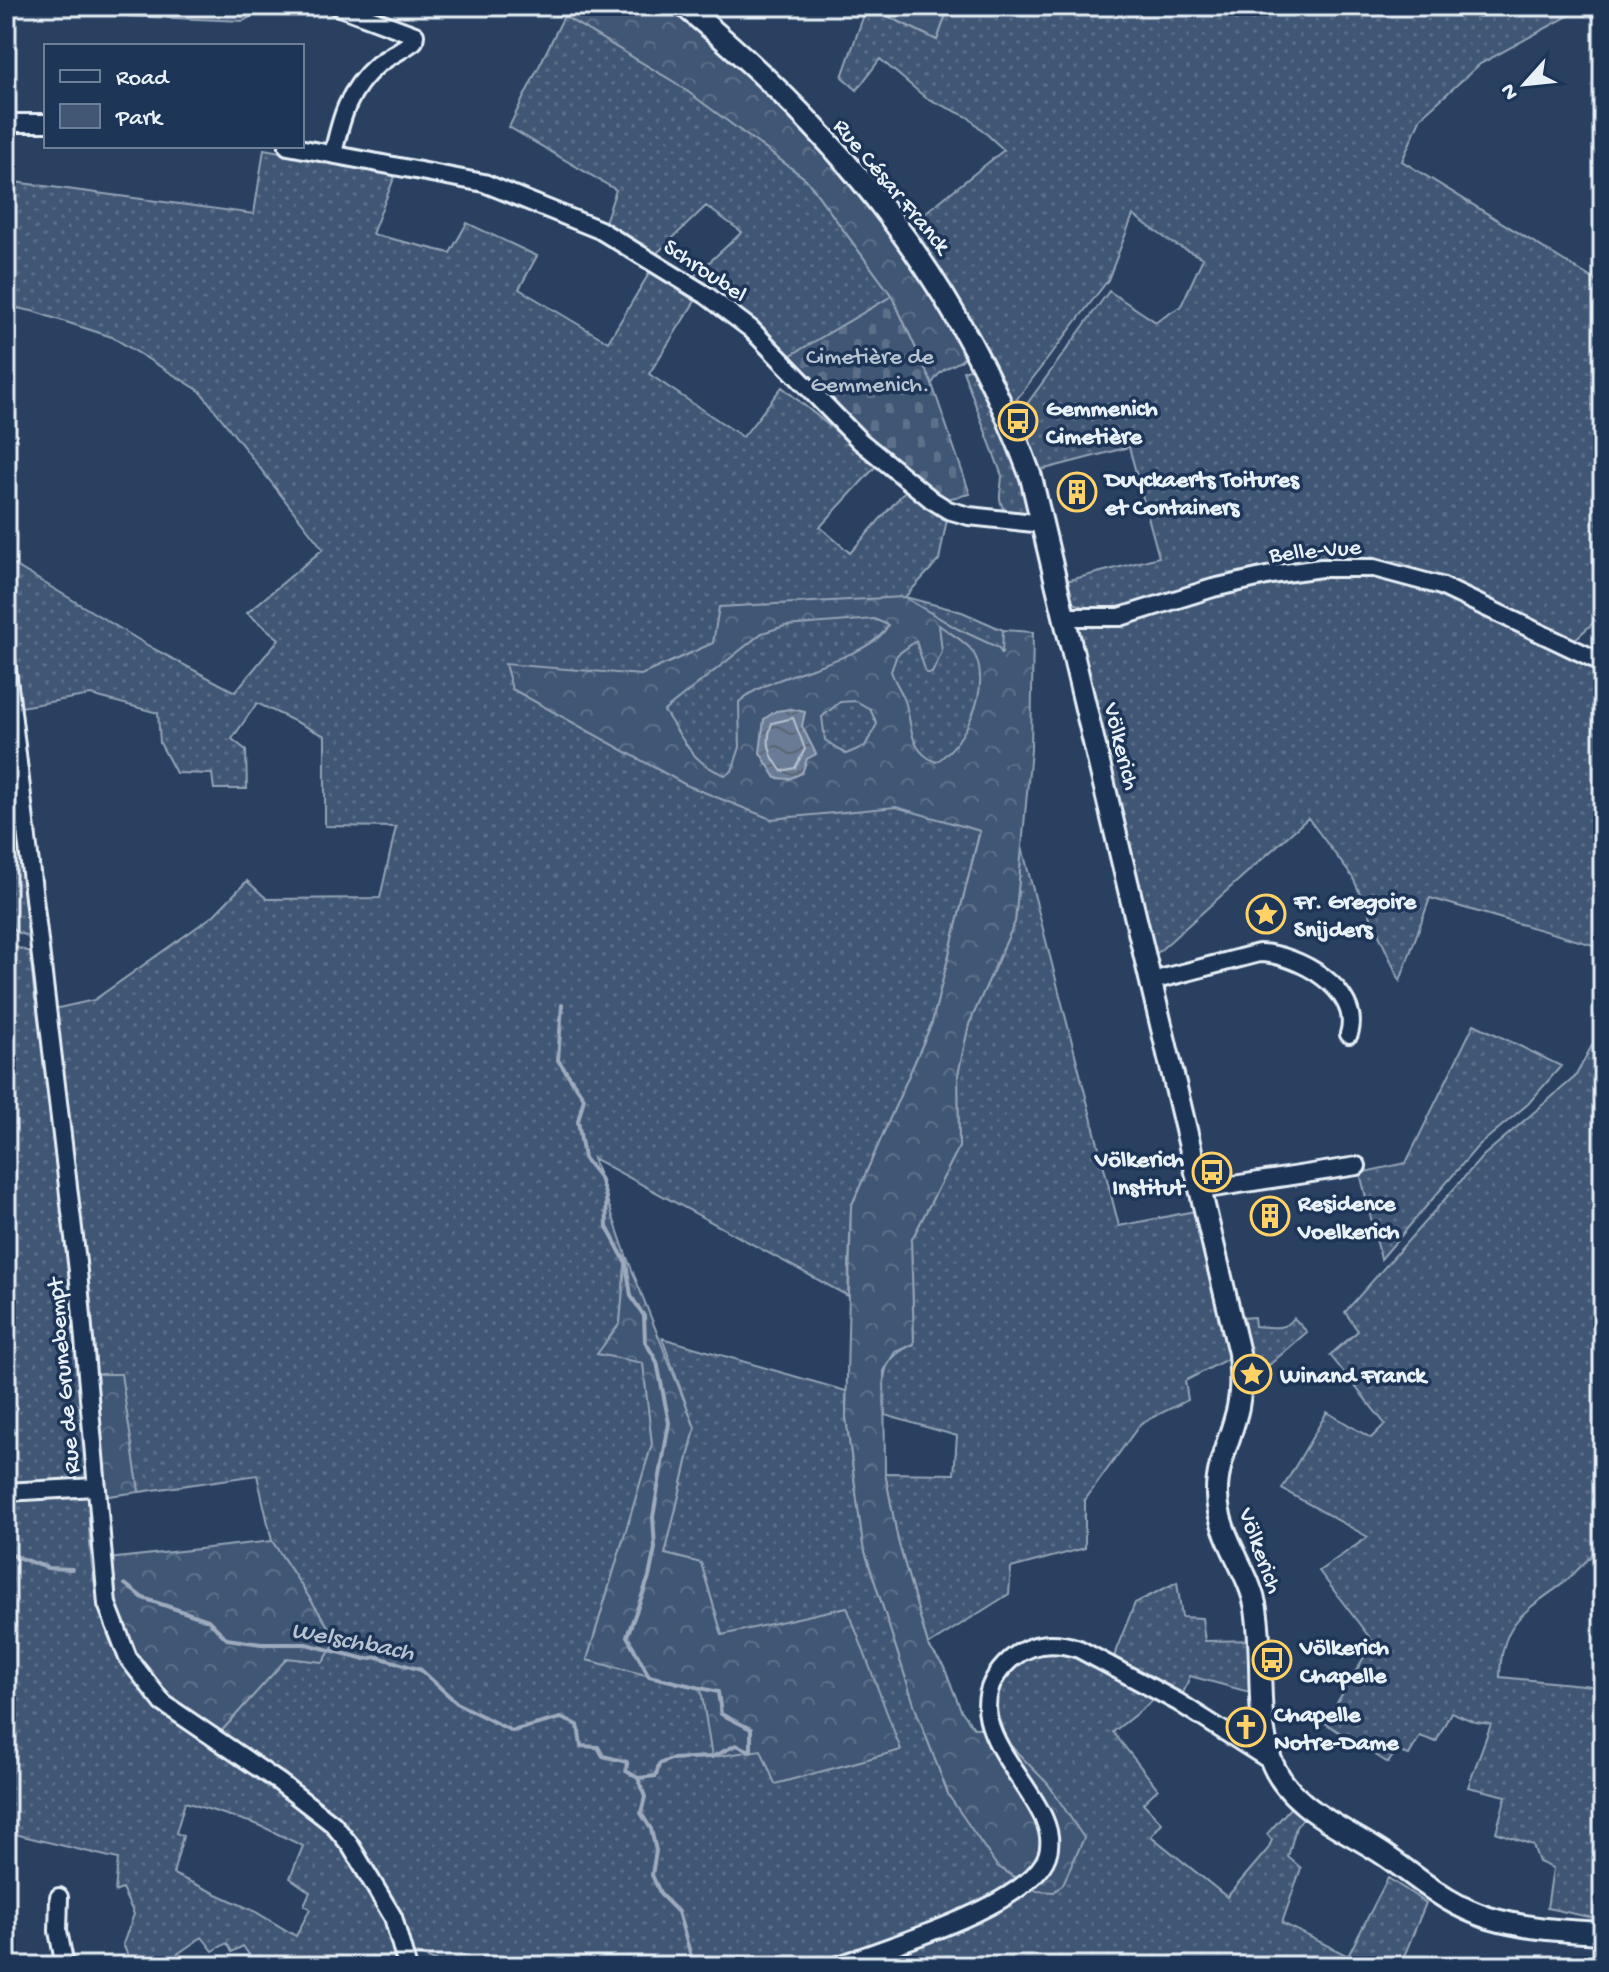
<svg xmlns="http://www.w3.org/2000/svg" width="1609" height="1972" font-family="'Gochi Hand',sans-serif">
	<defs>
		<pattern id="green-dots" width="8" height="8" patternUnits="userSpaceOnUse" patternTransform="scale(2)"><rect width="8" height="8" fill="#415774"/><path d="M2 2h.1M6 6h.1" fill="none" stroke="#5c7089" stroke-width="1.8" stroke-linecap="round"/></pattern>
		<pattern id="forest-crowns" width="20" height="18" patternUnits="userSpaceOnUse" patternTransform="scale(2)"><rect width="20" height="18" fill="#415774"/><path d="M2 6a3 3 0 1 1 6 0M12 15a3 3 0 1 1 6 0" fill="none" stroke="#5c7089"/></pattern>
		<pattern id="cemetery-stones" width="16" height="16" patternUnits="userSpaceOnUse" patternTransform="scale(2)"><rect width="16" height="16" fill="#415774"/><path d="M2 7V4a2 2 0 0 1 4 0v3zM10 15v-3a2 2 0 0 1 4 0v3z" fill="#5c7089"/></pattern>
		<pattern id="water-waves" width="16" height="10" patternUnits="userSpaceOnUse" patternTransform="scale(2)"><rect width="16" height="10" fill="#6b7c95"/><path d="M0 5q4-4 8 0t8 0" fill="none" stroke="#5a6573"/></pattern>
	</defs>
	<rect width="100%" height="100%" fill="#294061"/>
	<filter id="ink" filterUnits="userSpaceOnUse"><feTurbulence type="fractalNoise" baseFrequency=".0125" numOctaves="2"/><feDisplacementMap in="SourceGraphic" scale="16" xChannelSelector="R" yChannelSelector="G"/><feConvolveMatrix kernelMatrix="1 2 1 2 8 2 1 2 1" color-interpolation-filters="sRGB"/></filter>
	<g filter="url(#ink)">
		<path fill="url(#green-dots)" stroke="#94a4b6" stroke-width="2" fill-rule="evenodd" d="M128,6H259L254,15L243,21L128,16Z
			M867,6L937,40L949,6H1603V23L1581,9L1480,64L1421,117L1402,161L1603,285V614L1572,642L1398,561L1355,560L1277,569L1100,613L1070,602L1066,581L1159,557L1129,447L1037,471L1019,415L1109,291L1156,322L1181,306L1203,258L1172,243L1133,215L1108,280L1013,404L945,279L910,225L1004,150L968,117L926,98L880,59L857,90L842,77Z
			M564,16L676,83L806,179L892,296L788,357L691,279L742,232L706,206L653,257L604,225L616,190L509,127Z
			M264,149L396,173L372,234L450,253L467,223L537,256L519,289L608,342L650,272L695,301L649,374L743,437L782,387L877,465L820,527L850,553L906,490L947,519L939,560L905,597L962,612L1003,630V656L980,830L932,1023L851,1207L848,1296L593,1158L626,1255L620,1323L643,1362L652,1444L587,1660L702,1689L712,1757L722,1635L701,1563L665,1554L695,1428L662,1338L846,1391V1417L863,1545L916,1710L949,1796L1020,1878L988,1902L823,1966H436V1961L413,1953C397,1900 363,1839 320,1803C290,1777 252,1757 218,1735L287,1658L323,1662L337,1640L272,1541L257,1475L139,1492L120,1374H94C98,1416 90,1454 89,1495C88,1539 92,1586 105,1627C135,1718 228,1751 297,1806C333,1834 368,1878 387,1919C394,1933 396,1951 400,1966H257L243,1946L232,1952L227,1943L213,1951L202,1937L160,1966H132L123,1944L134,1914L122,1889L115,1892L118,1859L6,1832V944L30,952L35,1000L54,1009L94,1000L214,915L247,881L267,899L380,898L396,827L325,826V736L257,703L232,739L246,750L247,789H214L212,774L176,773L160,743L158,713L91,695L20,707L45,942L16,932L6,918V560L154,649L235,692L279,639L247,613L323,549L200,391L112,337L32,311L6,306V181L254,214ZM185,1802L259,1825L303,1846L290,1878L310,1892L304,1905L310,1909L296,1936L254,1911L173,1874L183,1836L176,1833Z
			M972,368L977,369L1023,472L1031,511L1026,515H1006C996,495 1001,496 1002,476L963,371Z
			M1346,573L1415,581L1603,667V948L1430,898L1400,981L1353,878L1308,818L1155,955L1074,624C1164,603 1253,581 1346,573Z
			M1022,847L1119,1226L1200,1210L1233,1356L1185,1381L1188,1400L1141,1423L1085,1500V1548L1011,1568L1009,1594L928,1645L898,1541L885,1473L954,1474L957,1436L885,1415C884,1379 877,1360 914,1344L911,1241L959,1147L958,1074L969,1024L1015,922Z
			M1474,1024L1561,1066L1528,1104L1478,1146L1381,1259L1360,1173L1406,1163Z
			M1603,1025V1544C1588,1558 1574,1576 1557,1588C1519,1615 1501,1626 1500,1677L1603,1687V1920L1547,1908L1553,1868L1539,1862L1533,1845L1496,1832L1506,1796L1468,1787L1491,1724L1475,1722L1451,1712L1436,1742L1420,1736L1409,1755L1396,1751L1388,1763L1325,1723L1373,1642L1319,1571L1368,1537L1282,1489L1327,1412L1371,1438L1385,1424L1330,1355L1358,1331L1345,1312L1483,1156L1575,1077Z
			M1254,1317L1255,1326C1269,1327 1285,1331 1294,1318L1307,1332L1259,1374C1244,1367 1241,1334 1242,1318Z
			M1177,1582L1182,1617L1202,1618L1205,1641L1260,1640L1264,1696L1190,1676L1178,1706L1159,1696L1113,1732L1158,1789L1143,1803L1162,1823L1151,1836L1227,1897L1268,1849L1272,1840L1267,1834L1292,1806L1304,1817L1296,1827L1288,1857L1301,1868L1282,1923L1348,1956L1388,1878L1426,1903L1400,1966H850L1021,1891L1001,1736C999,1729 995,1720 995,1712C993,1683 1021,1648 1053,1651C1074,1653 1092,1662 1111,1672L1116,1650L1135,1603Z"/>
		<path fill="url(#forest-crowns)" stroke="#94a4b6" stroke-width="2" fill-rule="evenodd" d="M533,6H668L705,35L766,90L880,210L969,351C960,369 944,361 932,384L892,296L806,179L676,83L564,16Z
			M904,597L958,629L999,648L1002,654L1003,630L1033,632L1031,750L1015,922L969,1024L958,1074L959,1147L911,1241L914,1344L895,1352L884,1370L885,1473L898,1541L928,1645L944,1667L961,1710L974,1728L999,1727L1001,1736L1048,1784L1084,1838L1063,1884L1054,1892L1037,1891L997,1866L949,1796L916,1710L863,1545L846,1417L851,1207L932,1023L980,831L896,807L771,819L686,785L512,689L505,664L641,675L713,643L719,607ZM874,619L888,625C871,662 773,670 739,702L740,747L732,771L725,775C691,763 683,738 664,711L762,633L785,626ZM939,625C949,633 966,641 973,652C994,686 965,744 936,762C908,750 913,727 905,701C901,690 894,681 891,671L897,655L916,641L926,673H932L942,652ZM856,701L870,709L877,724L865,746L846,754L825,740L822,717L840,702Z
			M626,1255L695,1428L665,1554L701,1563L722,1635L847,1607L901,1750L775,1784L761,1750L712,1757L701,1689L587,1660L652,1444L643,1363L597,1354L620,1323Z
			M94,1374H121L139,1492L101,1497Z
			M272,1541L337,1640L323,1662L287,1658L218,1735C143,1686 118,1648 108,1559Z"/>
		<path fill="url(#cemetery-stones)" stroke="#94a4b6" stroke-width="2" d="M892,296L932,384L970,494L941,500L824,397L788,357Z"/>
		<path fill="#415774" stroke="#94a4b6" stroke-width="2" d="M867,6H949L937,40Z"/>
		<path fill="url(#water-waves)" stroke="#9dabbd" stroke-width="2" d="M791,709L805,712L802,726L816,754L807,759L802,773L789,779L776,778L760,753L764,719L776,711Z"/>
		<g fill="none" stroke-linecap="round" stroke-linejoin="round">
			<path stroke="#b6c2d0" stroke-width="2" d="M793,718L805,749L795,768L782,771C769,756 765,742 772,723Z"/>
			<path stroke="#9dabbd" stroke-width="4" d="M562,1005L558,1060L584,1098L578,1121L584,1158L600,1178L606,1197L607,1227L626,1263L631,1296L644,1316L645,1341L657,1362L669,1423L653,1517L655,1548L649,1577L627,1636L649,1676L718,1692L721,1714L751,1729V1751L736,1745L712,1757L671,1759L659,1764L656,1776L638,1778
				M6,1553L48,1568L72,1569
				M125,1584L143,1598L208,1620L227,1639L261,1644H306L365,1659L378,1657L421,1670L458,1704L512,1731L561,1718L578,1725L581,1746L598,1747L603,1756L627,1762L626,1771L638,1778L645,1797L641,1813L651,1829L656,1851L652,1875L661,1895L678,1912L694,1966"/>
			<defs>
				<path id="minor" d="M6,123H46
					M288,146L484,183L600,230L706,295L751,329L860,441L932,500L948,510L969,516L1043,524
					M333,154C341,118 348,90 377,65C389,56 402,50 414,41L415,35L337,6
					M1065,617H1120L1213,588L1271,575L1321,568H1374L1441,586L1603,663
					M6,661L78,1271L107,1604L128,1658L163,1703L279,1782L333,1824L350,1845L393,1917L407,1966
					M1152,981L1259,953C1296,953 1363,990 1349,1034
					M1201,1190L1357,1166
					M6,1492L95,1487
					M59,1897L58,1931L65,1966
					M836,1966C886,1947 1028,1907 1047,1856C1069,1798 934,1727 1011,1659C1031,1642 1055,1641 1079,1649L1178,1702L1271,1761"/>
				<path id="major" d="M684,6C842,135 961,285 1031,477L1239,1353C1240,1371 1242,1388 1238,1407C1232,1436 1216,1464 1217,1495C1218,1537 1249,1569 1256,1609C1264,1656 1255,1717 1271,1760C1289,1809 1347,1829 1386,1856C1421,1880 1447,1905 1489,1918C1526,1929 1564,1931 1603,1933"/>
			</defs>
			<use href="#minor" stroke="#e8f1f8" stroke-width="22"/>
			<use href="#major" stroke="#e8f1f8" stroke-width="26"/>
			<use href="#minor" stroke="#1d3557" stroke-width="16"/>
			<use href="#major" stroke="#1d3557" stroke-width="20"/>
		</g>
	</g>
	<defs>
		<symbol id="bus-ring" viewBox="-11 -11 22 22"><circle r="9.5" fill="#1d3557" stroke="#ffd166" stroke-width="1.5"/><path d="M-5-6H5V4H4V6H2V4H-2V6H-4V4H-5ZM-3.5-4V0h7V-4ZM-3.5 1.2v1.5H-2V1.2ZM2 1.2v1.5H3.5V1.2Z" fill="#ffd166"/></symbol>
		<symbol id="building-ring" viewBox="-11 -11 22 22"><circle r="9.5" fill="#1d3557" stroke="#ffd166" stroke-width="1.5"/><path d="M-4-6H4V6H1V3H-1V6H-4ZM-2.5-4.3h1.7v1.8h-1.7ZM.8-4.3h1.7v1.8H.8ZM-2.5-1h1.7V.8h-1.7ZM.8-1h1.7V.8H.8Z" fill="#ffd166"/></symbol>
		<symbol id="sight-ring" viewBox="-11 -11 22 22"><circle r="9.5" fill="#1d3557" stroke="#ffd166" stroke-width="1.5"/><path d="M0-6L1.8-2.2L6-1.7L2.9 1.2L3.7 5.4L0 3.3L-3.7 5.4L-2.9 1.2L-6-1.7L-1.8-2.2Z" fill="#ffd166"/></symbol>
		<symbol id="church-ring" viewBox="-11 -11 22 22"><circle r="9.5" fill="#1d3557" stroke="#ffd166" stroke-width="1.5"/><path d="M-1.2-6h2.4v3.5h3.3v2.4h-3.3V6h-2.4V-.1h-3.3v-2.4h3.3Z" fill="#ffd166"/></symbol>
	</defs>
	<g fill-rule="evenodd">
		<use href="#bus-ring" x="996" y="399" width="44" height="44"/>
		<use href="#building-ring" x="1055" y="470" width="44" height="44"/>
		<use href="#sight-ring" x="1244" y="892" width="44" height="44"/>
		<use href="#bus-ring" x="1190" y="1150" width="44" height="44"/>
		<use href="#building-ring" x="1248" y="1194" width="44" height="44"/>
		<use href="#sight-ring" x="1230" y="1352" width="44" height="44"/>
		<use href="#bus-ring" x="1250" y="1638" width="44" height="44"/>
		<use href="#church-ring" x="1224" y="1705" width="44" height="44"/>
	</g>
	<g text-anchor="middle" stroke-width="7" stroke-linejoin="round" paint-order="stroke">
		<g font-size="24" fill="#e8f1f8" stroke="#1d3557">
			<text transform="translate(893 185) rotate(50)" y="8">Rue César Franck</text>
			<text transform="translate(706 269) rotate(34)" y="8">Schroubel</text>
			<text transform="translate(1315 549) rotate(-5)" y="8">Belle-Vue</text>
			<text transform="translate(1123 746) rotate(76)" y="8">Völkerich</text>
			<text transform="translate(62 1376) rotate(-95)" y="8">Rue de Grunebempt</text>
			<text transform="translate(1262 1550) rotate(70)" y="8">Völkerich</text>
		</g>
		<g font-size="24" fill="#b6c3d0" stroke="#1d3557">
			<text x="870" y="363">Cimetière de<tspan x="870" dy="28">Gemmenich.</tspan></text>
		</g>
		<g font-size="24" font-weight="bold" fill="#e8f1f8" stroke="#1d3557" text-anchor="start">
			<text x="1046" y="415">Gemmenich<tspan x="1046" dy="28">Cimetière</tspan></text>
			<text x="1105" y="486">Duyckaerts Toitures<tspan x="1105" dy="28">et Containers</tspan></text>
			<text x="1294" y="908">Fr. Gregoire<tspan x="1294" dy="28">Snijders</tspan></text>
			<text x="1184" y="1166" text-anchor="end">Völkerich<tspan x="1184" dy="28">Institut</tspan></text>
			<text x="1298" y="1210">Residence<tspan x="1298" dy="28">Voelkerich</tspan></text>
			<text x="1280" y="1382">Winand Franck</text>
			<text x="1300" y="1654">Völkerich<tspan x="1300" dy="28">Chapelle</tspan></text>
			<text x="1274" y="1721">Chapelle<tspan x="1274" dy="28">Notre-Dame</tspan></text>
		</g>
		<g font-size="26" font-style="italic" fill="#b6c2d0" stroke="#1d3557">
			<text transform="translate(353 1639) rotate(11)" y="9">Welschbach</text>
		</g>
	</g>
	<rect width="1609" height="1972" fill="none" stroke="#1d3557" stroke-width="32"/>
	<rect x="16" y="16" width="1577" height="1940" fill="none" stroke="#e8f1f8" stroke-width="3" filter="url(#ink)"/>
	<rect x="44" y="44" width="260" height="104" fill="#1d3557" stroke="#6e8097" stroke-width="2"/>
	<rect x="60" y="70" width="40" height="12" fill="#1d3557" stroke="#6e8097" stroke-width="2"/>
	<text x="116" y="84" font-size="24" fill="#e8f1f8">Road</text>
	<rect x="60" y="104" width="40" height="24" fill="#415774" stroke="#6e8097" stroke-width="2"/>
	<text x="116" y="124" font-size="24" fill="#e8f1f8">Park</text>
	<g transform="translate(1525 84) rotate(243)" stroke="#1d3557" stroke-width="6" paint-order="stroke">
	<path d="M0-6L14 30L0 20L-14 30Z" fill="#e8f1f8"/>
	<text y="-12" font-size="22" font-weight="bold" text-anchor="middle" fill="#e8f1f8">N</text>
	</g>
</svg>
